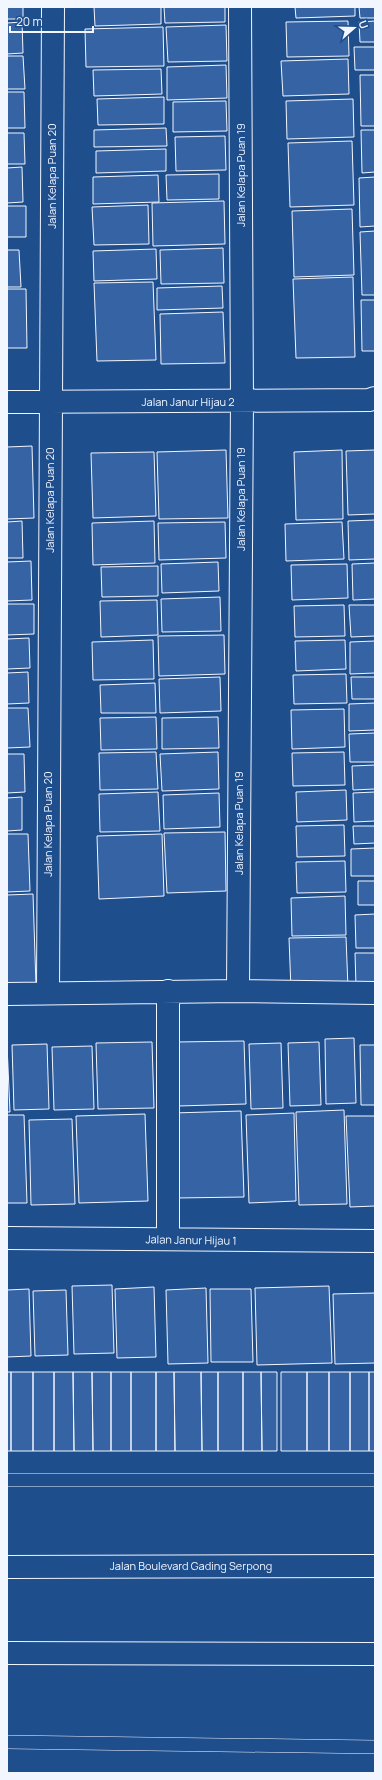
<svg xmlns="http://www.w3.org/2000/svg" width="382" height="1780" font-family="Manrope,sans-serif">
	<rect width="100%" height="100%" fill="#1f4e8c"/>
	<path fill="#3563a3" stroke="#f2f6ff" d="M7,7H23V19H7Z
		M94,7H161V24L95,26Z
		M164,7H225V22L165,23Z
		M295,7H355V16L296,18Z
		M359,7H375V18H360Z
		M348,21L349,56L287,57L286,22Z
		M375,21V42H360L359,22Z
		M22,22L23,53L7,54V23Z
		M226,25L227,61L168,62L166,27Z
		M163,27L164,66L86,67L85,29Z
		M354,47H375V70H355Z
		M7,56H23L25,89H7Z
		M348,59L349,94L283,96L281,61Z
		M226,65L227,98L167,100V67Z
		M161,69L162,94L94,96L93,70Z
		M360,75H375V126H361Z
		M7,92H24L25,128H7Z
		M164,97V124L98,125L97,99Z
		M353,99L354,137L287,139L286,101Z
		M226,101L227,131L173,132V102Z
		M166,128L167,146L94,147V130Z
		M361,130H375V172L362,173Z
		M7,133H24L25,164H7Z
		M225,136L226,170L176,171L175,137Z
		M352,141L354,205L290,207L288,143Z
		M166,149V171L96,173V151Z
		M22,167L23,202L7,203V168Z
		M219,174V199L167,200L166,175Z
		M158,175L159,202L93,204V177Z
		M375,177V226L360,227L359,178Z
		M224,201L225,244L153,246L152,203Z
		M148,205L149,244L94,245L92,207Z
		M7,206H26V237H7Z
		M352,209L354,275L294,277L292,211Z
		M375,231V295H362L360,232Z
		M223,248L224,283L161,284L160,250Z
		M156,249L157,279L94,281L93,251Z
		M7,250H19L21,287H7Z
		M353,277L355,357L296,358L293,279Z
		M153,282L156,360L97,361L94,283Z
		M222,286L223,308L157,310V288Z
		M7,289H26L27,348H7Z
		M361,300H375V351H362Z
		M223,312L225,363L161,364L160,314Z
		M32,446L34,518L7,519V447Z
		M226,450L228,518L159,519L157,452Z
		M342,450L343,519L296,520L294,452Z
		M375,450V514L348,515L346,451Z
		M154,452L156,516L93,518L91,453Z
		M375,520V559L349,560L348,521Z
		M22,521L23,558H7V522Z
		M154,521L155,563L93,565L92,523Z
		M225,522L226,558L159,560L158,523Z
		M342,522L344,559L286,561L285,524Z
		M31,561L32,600L7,601V562Z
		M218,562L219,591L162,593L161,564Z
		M375,563V599L353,600L352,564Z
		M347,564L348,598L292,600L291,565Z
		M158,566V596L102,597L101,567Z
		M220,597L221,631L162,632L161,599Z
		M157,600L158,635L101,637L100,601Z
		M7,604H34V634L7,635Z
		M344,605L345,636L295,637L294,606Z
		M349,605H375V636L351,637Z
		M224,635L225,674L159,676L158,636Z
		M29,638L30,668L7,669V639Z
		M153,640L154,679L93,680L92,642Z
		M345,640L346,669L296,671L295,641Z
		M375,641V673L350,674V642Z
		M28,672L29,703L7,704V673Z
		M346,674L347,703L294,704L293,675Z
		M220,677L221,711L160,713L159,679Z
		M351,677H375V699H352Z
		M155,683L156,713H101L100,685Z
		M375,703V730L349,731V704Z
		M7,708H28L30,747L7,748Z
		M344,709L345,747L292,749L291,710Z
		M156,717L157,749L101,750L100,718Z
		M218,717L219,748L162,749V718Z
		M375,733V762H350L349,734Z
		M156,752L158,789L100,790L99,753Z
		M218,752L219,789L162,791L160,754Z
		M344,752L345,785L293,786L292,753Z
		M7,754H24L25,792L7,793Z
		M375,765V789L353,790L352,766Z
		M346,790L347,820L297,822L296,792Z
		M158,792L160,831L100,832L99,794Z
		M375,792V821L354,822L353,793Z
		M219,793L220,827L164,829L163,795Z
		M22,797V830L7,831V798Z
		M344,825L345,856L297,857L296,826Z
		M353,826H375V843L354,844Z
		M225,832L226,891L167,893L164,833Z
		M7,834H28L30,891L7,892Z
		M162,834L164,896L99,899L97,836Z
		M375,848V876H351V849Z
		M345,861L346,892L297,893L296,862Z
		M358,881H375V905H358Z
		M33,894L36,986H7V895Z
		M345,896L346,935L292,936L291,898Z
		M375,914V948H356L355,915Z
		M346,937L348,988L291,990L289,938Z
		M355,953H375V985L356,986Z
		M354,1038L356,1103L326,1104L325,1039Z
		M244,1041L246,1104L178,1106L176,1042Z
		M152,1042L154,1108L98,1109L96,1043Z
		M319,1042L321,1105L290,1106L288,1043Z
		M281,1043L283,1108L251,1109L249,1044Z
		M47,1044L49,1109L14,1110L12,1045Z
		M7,1045L10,1112H7Z
		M360,1045H375V1105H361Z
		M92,1046L94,1109L54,1110L52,1047Z
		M344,1110L347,1204L299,1205L296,1112Z
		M241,1111L244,1197L176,1198L173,1113Z
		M294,1113L296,1201L249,1203L246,1115Z
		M145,1114L148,1201L79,1203L76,1116Z
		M7,1115H24L27,1203H7Z
		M346,1116H375V1206L350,1207Z
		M72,1119L75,1204L31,1205L29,1120Z
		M112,1285L114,1353L74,1354L72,1286Z
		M329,1286L332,1363L257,1365L255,1288Z
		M154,1287L156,1357L117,1358L115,1289Z
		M206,1288L208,1363L168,1364L166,1290Z
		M29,1289L31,1356L7,1357V1290Z
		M210,1289H251L253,1362H211Z
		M66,1290L68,1355L35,1356L33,1291Z
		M375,1293V1363L335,1364L333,1294Z
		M7,1372H11V1451H7Z
		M11,1372H33V1451H11Z
		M33,1372H54V1451H33Z
		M54,1372H73L74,1451H54Z
		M73,1372H92L93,1451H74Z
		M92,1372H111V1451H93Z
		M111,1372H131V1451H111Z
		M131,1372H156V1451H131Z
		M156,1372H174L175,1451H156Z
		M174,1372H201L202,1451H175Z
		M201,1372H218V1451H202Z
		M218,1372H243V1451H218Z
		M243,1372H261L262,1451H243Z
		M261,1372H277V1451H262Z
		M281,1372H307V1451H281Z
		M307,1372H329V1451H307Z
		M329,1372H350V1451H329Z
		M350,1372H369V1451H350Z
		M369,1372H375V1451H369Z"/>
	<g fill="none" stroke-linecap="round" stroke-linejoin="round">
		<defs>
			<path id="lane" d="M7,1480H375
				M7,1742L375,1747"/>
			<path id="street" d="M7,402L369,400L375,398
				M238,991L242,401L240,7
				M48,992L53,7
				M7,994L238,991L375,993
				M7,1238L375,1241
				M168,1239V991"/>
			<path id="primary" d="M7,1567L375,1566
				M7,1653L375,1654"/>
		</defs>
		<use href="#lane" stroke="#f2f6ff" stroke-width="14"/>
		<use href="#street" stroke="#f2f6ff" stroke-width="24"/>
		<use href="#primary" stroke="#f2f6ff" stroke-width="24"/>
		<use href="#lane" stroke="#1f4e8c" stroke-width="13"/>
		<use href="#street" stroke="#1f4e8c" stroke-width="22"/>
		<use href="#primary" stroke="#1f4e8c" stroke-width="22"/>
	</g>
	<g text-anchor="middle" stroke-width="3" stroke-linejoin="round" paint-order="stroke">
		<g font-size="11" fill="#f2f6ff" stroke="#1f4e8c">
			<text transform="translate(241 175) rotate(-90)" y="4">Jalan Kelapa Puan 19</text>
			<text transform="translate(52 176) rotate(-90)" y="4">Jalan Kelapa Puan 20</text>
			<text x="188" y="406">Jalan Janur Hijau 2</text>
			<text transform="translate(241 499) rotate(-90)" y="4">Jalan Kelapa Puan 19</text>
			<text transform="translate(50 500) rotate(-90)" y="4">Jalan Kelapa Puan 20</text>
			<text transform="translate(239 823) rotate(-90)" y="4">Jalan Kelapa Puan 19</text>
			<text transform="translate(48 824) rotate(-90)" y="4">Jalan Kelapa Puan 20</text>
			<text transform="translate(191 1240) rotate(1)" y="4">Jalan Janur Hijau 1</text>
			<text x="191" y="1570">Jalan Boulevard Gading Serpong</text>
		</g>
	</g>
	<rect width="382" height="1780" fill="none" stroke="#f2f6ff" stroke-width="16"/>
	<g transform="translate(354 28) rotate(70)" stroke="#1f4e8c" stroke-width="3" paint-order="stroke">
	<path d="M0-3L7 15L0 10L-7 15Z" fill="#f2f6ff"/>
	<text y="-6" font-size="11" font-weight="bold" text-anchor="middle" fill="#f2f6ff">U</text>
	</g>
	<path d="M10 26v6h83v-6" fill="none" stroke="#f2f6ff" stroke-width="2"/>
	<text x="16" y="26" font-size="12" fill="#f2f6ff" stroke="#1f4e8c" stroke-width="3" paint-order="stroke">20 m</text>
</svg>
